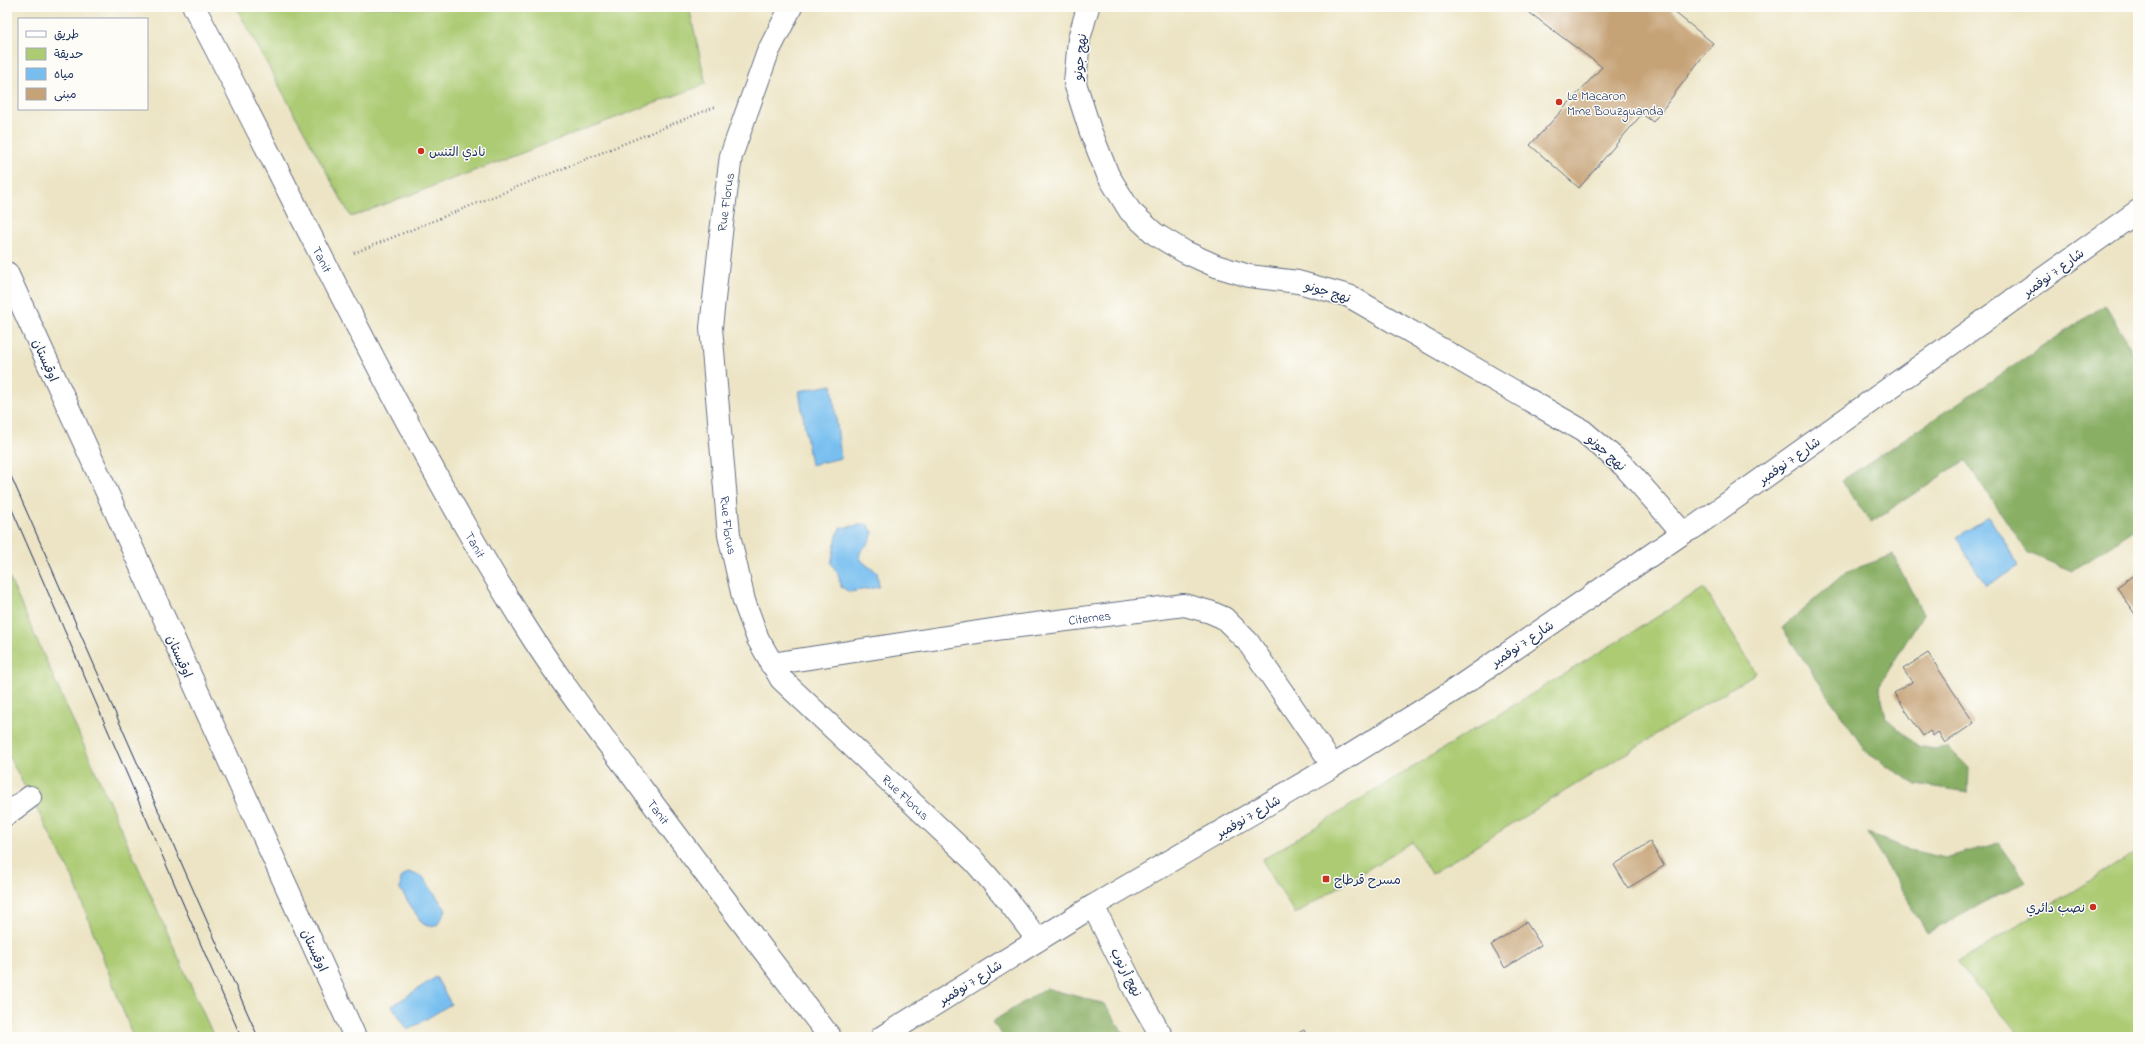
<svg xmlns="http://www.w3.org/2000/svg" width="2145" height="1044" font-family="'Indie Flower','Playpen Sans Arabic',sans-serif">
	<rect width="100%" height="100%" fill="#fdfcf7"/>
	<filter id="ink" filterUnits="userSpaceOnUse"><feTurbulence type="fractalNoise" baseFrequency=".025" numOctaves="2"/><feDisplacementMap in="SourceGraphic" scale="8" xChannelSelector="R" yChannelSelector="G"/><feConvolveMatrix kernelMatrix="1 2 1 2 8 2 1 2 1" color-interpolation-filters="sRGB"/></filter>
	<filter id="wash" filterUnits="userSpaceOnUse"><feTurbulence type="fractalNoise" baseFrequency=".012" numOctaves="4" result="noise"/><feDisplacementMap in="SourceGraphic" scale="16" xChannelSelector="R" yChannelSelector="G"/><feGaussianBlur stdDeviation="0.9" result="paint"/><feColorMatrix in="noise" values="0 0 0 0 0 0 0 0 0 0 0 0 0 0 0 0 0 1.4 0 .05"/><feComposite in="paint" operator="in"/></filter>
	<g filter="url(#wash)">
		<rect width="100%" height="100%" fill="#ece4c4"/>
		<path fill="#accb73" stroke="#647d68" d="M236,7H689L706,84L351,217Z
			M7,573L214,1037H133L72,876L7,753Z
			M1704,588L1756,673L1431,874L1412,842L1295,914L1262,860Z
			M2138,851V1037H2022L1957,963Z"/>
		<path fill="#89af65" stroke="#526f62" d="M2105,305L2138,361V527L2072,571L2028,553L1965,460L1871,522L1841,481Z
			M1893,555L1923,614L1879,686L1886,718L1918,746L1933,749L1948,747L1969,768L1968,792L1916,784L1867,753L1782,628L1846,572Z
			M1868,833L1910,850L1945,858L1999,843L2026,881L1927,933Z
			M1046,988L1105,1004L1126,1037H1004L992,1022Z"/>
		<path fill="#78bff0" stroke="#4a77a7" d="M832,385L841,458L811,465L799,391Z
			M1989,517L2019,566L1986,586L1956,537Z
			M867,524L873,532C869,553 843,551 877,572L879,587L850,592L841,587L838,574L831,563C834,551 835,539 840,528Z
			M409,872L423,877L446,910L437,925L427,926L422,923L400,889L401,878Z
			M436,977L451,1004L408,1030L392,1006Z"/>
		<g id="blocks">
			<path fill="#c6a377" d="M1522,7H1668L1713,43L1653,122L1642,114L1579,188L1530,145L1602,67Z
				M2138,572V619L2117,587Z
				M1928,653L1974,723L1945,743L1938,732L1933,736L1930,731L1923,736L1894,693L1912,682L1903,669Z
				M1650,842L1664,866L1628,888L1614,865Z
				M1526,922L1541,945L1505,968L1491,945Z
				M1304,1030L1308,1037H1291Z"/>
		</g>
	</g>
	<g filter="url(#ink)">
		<use href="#blocks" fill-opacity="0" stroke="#646e82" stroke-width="1"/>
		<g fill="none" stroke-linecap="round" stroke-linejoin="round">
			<defs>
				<g id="minor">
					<path id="s1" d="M194,7C303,214 400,427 525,626C560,682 602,735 642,789C704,872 766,955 830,1037"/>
					<path id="s2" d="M791,7L768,52L731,156L722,224L711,328L729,535L744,601L758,639L781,679L974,861L1002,893L1038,940"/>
					<path d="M1088,7L1079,39L1075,83L1090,130L1108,175L1130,211L1155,234L1185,252L1216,266L1249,276L1298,282L1349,296L1583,431L1624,466L1683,533"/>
					<path id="s3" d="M771,664L1004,628L1184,605L1210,612L1224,618L1248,642L1333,766"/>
					<path d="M7,814L30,797"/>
					<path d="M1093,906L1137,994L1162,1037"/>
				</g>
				<path id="tertiary" d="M7,273L355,1037"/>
				<path id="secondary" d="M882,1037L1093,906L1333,766L1453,691L1683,533L1693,528L2138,211"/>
			</defs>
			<use href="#minor" stroke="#646e82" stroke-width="24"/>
			<use href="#tertiary" stroke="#646e82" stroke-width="24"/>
			<use href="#secondary" stroke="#646e82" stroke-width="24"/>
			<path stroke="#646e82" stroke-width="2.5" stroke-dasharray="1 3" stroke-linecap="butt" d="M354,253L717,106"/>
			<use href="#minor" stroke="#fff" stroke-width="22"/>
			<use href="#tertiary" stroke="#fff" stroke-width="22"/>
			<use href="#secondary" stroke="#fff" stroke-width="22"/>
			<path stroke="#1b2f5e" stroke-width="1" d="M7,467L258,1037
				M7,498L241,1037"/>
		</g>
	</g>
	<g fill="#c8321e" stroke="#fdfcf7" stroke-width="1.5">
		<circle cx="1559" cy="102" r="4"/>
		<circle cx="421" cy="151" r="4"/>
		<rect x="1322" y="875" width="8" height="8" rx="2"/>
		<circle cx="2093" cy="907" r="4"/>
	</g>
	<g text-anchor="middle" stroke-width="3" stroke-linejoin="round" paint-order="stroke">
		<g font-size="13" fill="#1b2f5e" stroke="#fdfcf7">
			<text transform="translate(1079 57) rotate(-84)" y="5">نهج جونو</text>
			<text transform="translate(725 202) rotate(-82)" y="5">Rue Florus</text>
			<text dy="5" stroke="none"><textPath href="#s1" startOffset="283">Tanit</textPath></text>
			<text transform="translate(2053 272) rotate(-36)" y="5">شارع 7 نوفمبر</text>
			<text transform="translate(1328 291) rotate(17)" y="5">نهج جونو</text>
			<text transform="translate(46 360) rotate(66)" y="5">اوقيستان</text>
			<text transform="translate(1607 452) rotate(42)" y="5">نهج جونو</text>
			<text transform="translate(1789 460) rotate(-35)" y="5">شارع 7 نوفمبر</text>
			<text dy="5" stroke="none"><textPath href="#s2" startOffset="532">Rue Florus</textPath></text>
			<text dy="5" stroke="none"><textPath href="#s1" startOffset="607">Tanit</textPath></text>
			<text dy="5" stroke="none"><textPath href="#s3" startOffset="322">Citernes</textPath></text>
			<text transform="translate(1522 643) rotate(-34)" y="5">شارع 7 نوفمبر</text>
			<text transform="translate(180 656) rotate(66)" y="5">اوقيستان</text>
			<text dy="5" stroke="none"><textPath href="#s2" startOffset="868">Rue Florus</textPath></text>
			<text dy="5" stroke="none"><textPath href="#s1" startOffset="931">Tanit</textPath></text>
			<text transform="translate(1248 816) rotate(-30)" y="5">شارع 7 نوفمبر</text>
			<text transform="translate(315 950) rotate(65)" y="5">اوقيستان</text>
			<text transform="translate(1127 972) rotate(63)" y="5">نهج أرنوب</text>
			<text transform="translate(970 982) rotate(-32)" y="5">شارع 7 نوفمبر</text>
		</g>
		<g font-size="13" fill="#1b2f5e" stroke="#fdfcf7" text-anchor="start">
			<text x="1567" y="100">Le Macaron<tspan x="1567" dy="15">Mme Bouzguanda</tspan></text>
			<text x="429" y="156">نادي التنس</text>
			<text x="1334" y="884">مسرح قرطاج</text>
			<text x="2085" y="912" text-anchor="end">نصب دائري</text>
		</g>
	</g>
	<rect width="2145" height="1044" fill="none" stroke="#fdfcf7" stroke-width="24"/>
	<rect x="18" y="18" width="130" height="92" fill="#fdfcf7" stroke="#a3aaba"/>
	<rect x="26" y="31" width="20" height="6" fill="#ffffff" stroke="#a3aaba"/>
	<text x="54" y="38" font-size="12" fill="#1b2f5e">طريق</text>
	<rect x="26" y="48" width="20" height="12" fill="#accb73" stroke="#a3aaba"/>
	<text x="54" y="58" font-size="12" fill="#1b2f5e">حديقة</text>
	<rect x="26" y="68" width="20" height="12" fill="#78bff0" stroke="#a3aaba"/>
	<text x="54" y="78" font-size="12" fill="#1b2f5e">مياه</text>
	<rect x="26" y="88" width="20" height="12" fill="#c6a377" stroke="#a3aaba"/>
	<text x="54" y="98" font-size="12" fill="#1b2f5e">مبنى</text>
</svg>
